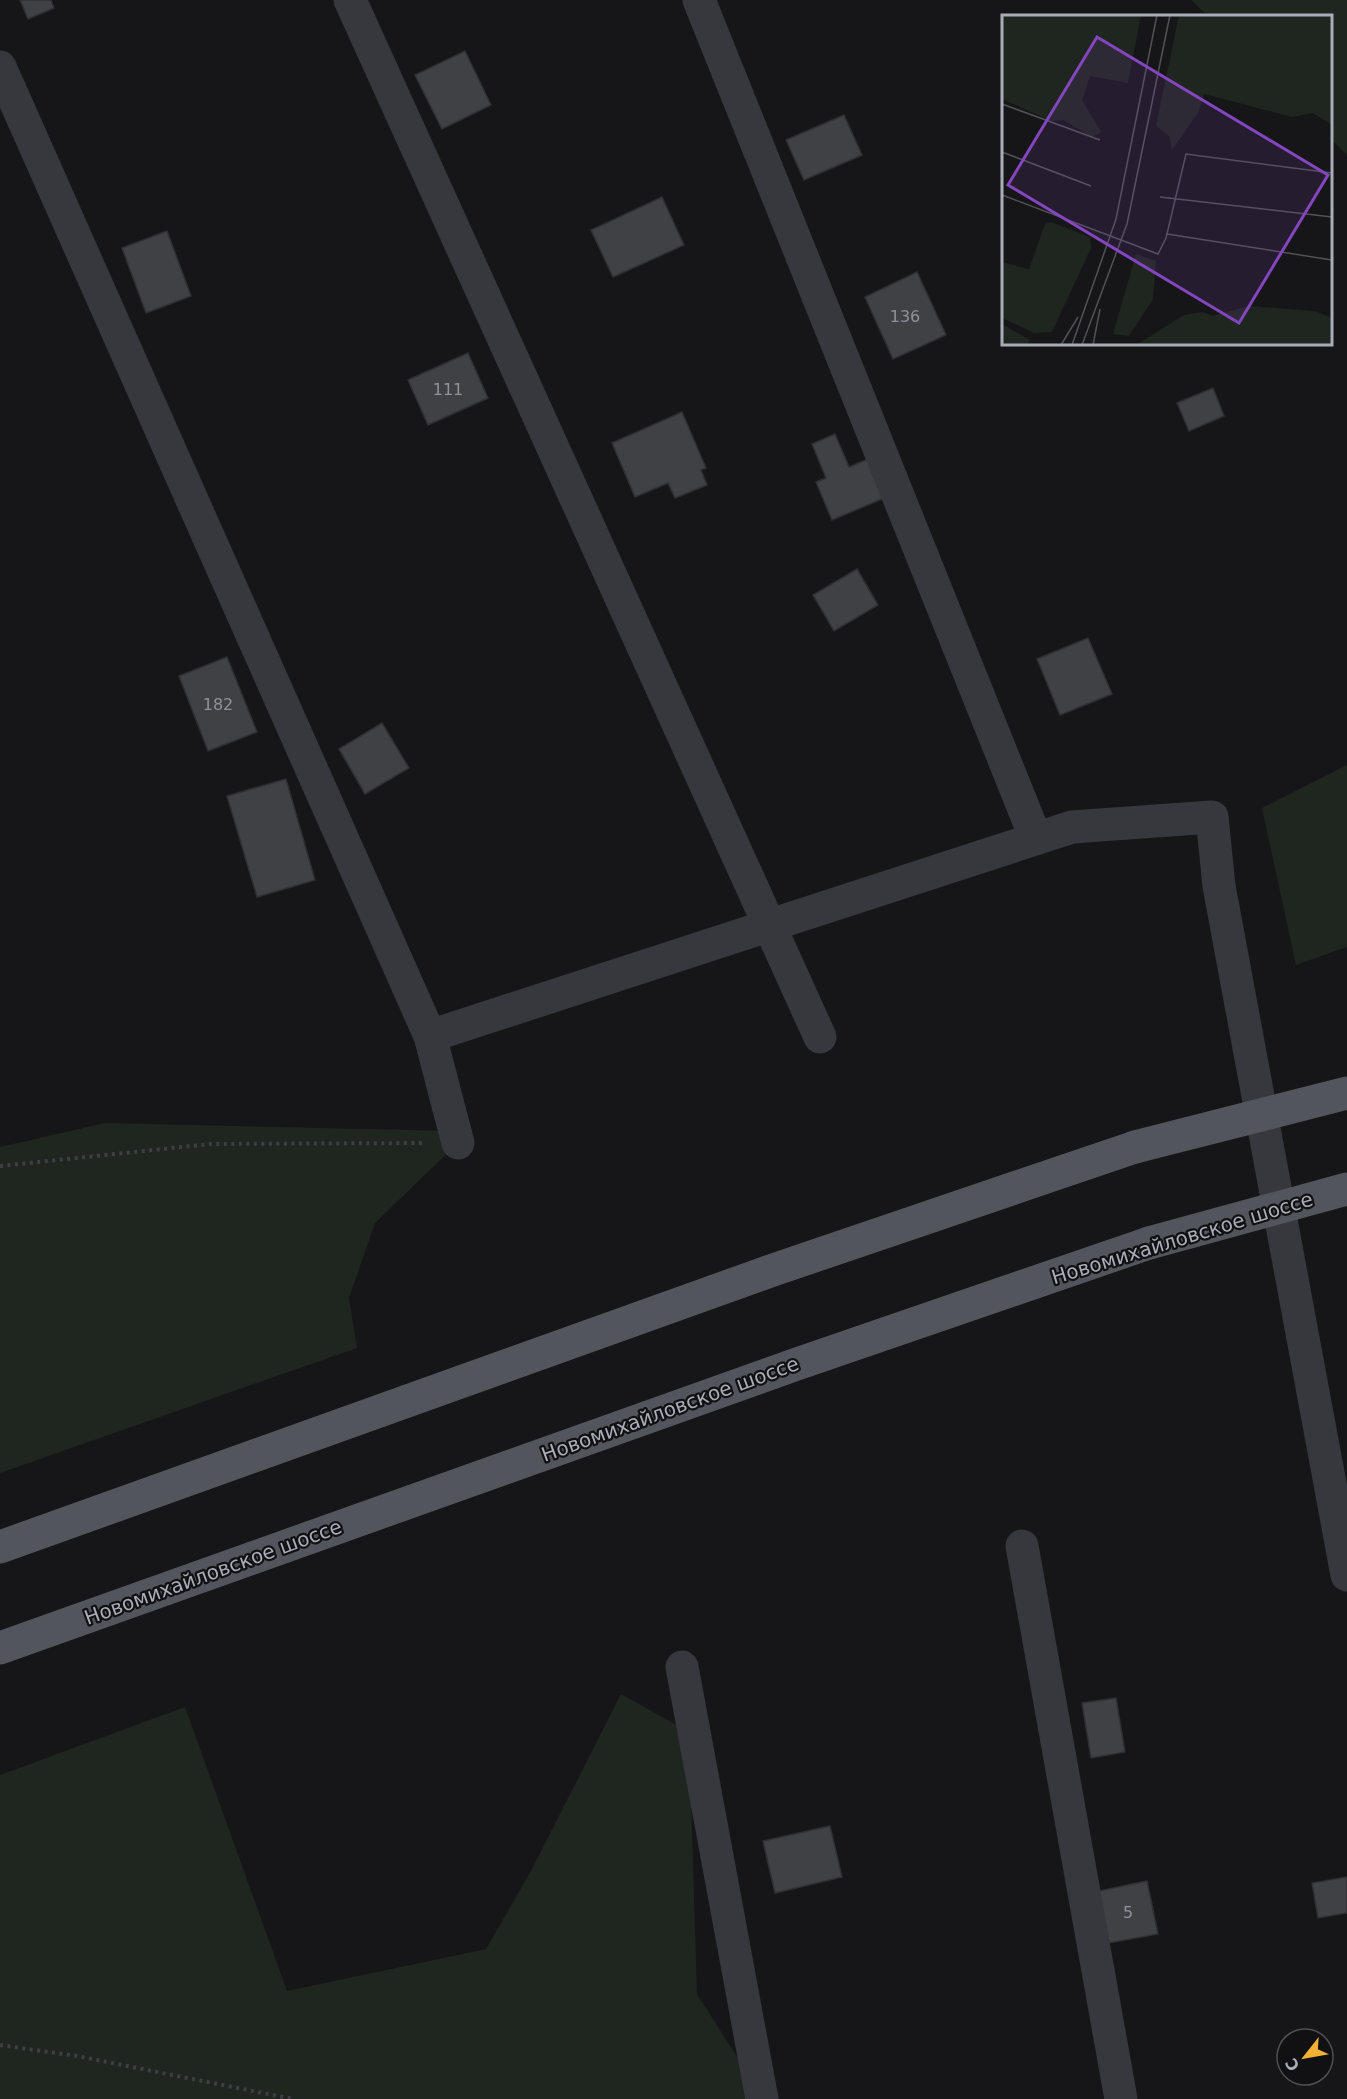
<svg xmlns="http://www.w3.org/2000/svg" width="1347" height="2099" font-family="'DejaVu Sans',sans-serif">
	<rect width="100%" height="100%" fill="#161618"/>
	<path fill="#1e261f" d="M1191,0H1347V155L1331,139L1330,16H1208Z
		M1347,765V947L1296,965L1262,808Z
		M105,1123L454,1131L458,1143L375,1223L349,1298L357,1348L0,1473V1147Z
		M621,1694L689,1732L697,1994L748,2074L751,2099H0V1775L185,1707L287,1991L486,1949L531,1871Z"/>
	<path fill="#404145" stroke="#303034" stroke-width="1.5" d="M20,0H51L54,8L28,19Z
		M465,51L491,105L442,129L415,75Z
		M844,115L862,155L804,180L786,140Z
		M662,197L684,245L613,277L591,230Z
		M167,231L191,296L146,313L122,248Z
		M917,272L946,335L893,359L865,297Z
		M468,353L488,398L428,425L408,380Z
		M1213,388L1224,416L1189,431L1177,403Z
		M682,412L706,468L701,470L707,485L675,498L668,483L635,497L612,443Z
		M835,434L849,467L873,457L889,496L832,520L816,482L826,478L812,444Z
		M857,569L878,605L834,631L813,595Z
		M1088,638L1112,694L1060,715L1037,659Z
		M227,657L257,732L208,751L179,676Z
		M382,723L409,768L365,794L339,749Z
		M286,779L315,880L257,897L227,796Z
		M1116,1698L1125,1752L1091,1758L1082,1703Z
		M830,1826L842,1877L775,1893L763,1841Z
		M1347,1877V1913L1318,1918L1312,1883Z
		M1147,1881L1158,1934L1109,1943L1099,1891Z"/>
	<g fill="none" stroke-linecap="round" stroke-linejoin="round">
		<path stroke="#3d3f44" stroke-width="4" stroke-dasharray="3 4.5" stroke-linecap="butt" d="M0,1166L211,1144L424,1143
			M0,2045L77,2056L293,2099"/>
		<path stroke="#37383d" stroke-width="33" d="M350,0L820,1037
			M699,0L1036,839
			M0,67L430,1036L1072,827L1212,817L1219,886L1347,1575
			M430,1036L458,1143
			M1022,1546L1121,2099
			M682,1667L762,2099"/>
		<path stroke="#53555c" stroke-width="33" d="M0,1547L776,1269L1135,1147
			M0,1648L794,1365L1149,1243"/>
		<path stroke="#53555c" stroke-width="33" d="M1135,1147L1347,1093
			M1149,1243L1347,1189"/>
	</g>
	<g text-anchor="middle" stroke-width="4.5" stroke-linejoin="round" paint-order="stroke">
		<g font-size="16" fill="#8e929b">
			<text x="905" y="322">136</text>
			<text x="448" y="395">111</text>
			<text x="218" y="710">182</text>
			<text x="1128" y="1918">5</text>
		</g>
		<g font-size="20" fill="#a8adb8" stroke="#111113">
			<text transform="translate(1182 1238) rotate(-17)" y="7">Новомихайловское шоссе</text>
			<text transform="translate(670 1409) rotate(-20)" y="7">Новомихайловское шоссе</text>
			<text transform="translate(213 1572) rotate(-20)" y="7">Новомихайловское шоссе</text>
		</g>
	</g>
	<g transform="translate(1002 15)">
		<rect width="330" height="330" fill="#161618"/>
		<path d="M0,0H139L126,68L88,61L80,85L99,117L90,122L61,105L49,106L0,84ZM177,0H330V110L311,98L290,102L202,79L196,98L170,135L167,121L154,111ZM49,207L88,222L89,233L50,317L32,318L0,303V247L27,254L43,209ZM134,239L154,246L151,284L127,321L111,319ZM247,291L313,296L330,303V330H134L182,300L201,297L210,301ZM0,309L28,325L25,330H0Z" fill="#1e261f"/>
		<path fill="none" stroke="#505258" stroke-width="1.5" d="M0,89L98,125M0,137L89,171M0,180L156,239L164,223L184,139L330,158M158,182L330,202M165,219L330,245M59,330L76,302M70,330L114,204L155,0M80,330L125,209L168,0M91,330L98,294"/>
		<path fill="#8446be" fill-opacity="0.15" stroke="#8446be" stroke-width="3" d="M95,22L326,160L237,308L6,170Z"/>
		<rect width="330" height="330" fill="none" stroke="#a8adb8" stroke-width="3"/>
	</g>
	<g transform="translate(1305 2057) rotate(239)"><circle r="28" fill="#111113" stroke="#4d4f55" stroke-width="1.5"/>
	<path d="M0-4.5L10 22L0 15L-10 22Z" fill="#f2b134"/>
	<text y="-9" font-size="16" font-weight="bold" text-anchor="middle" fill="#a8adb8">С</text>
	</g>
</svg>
